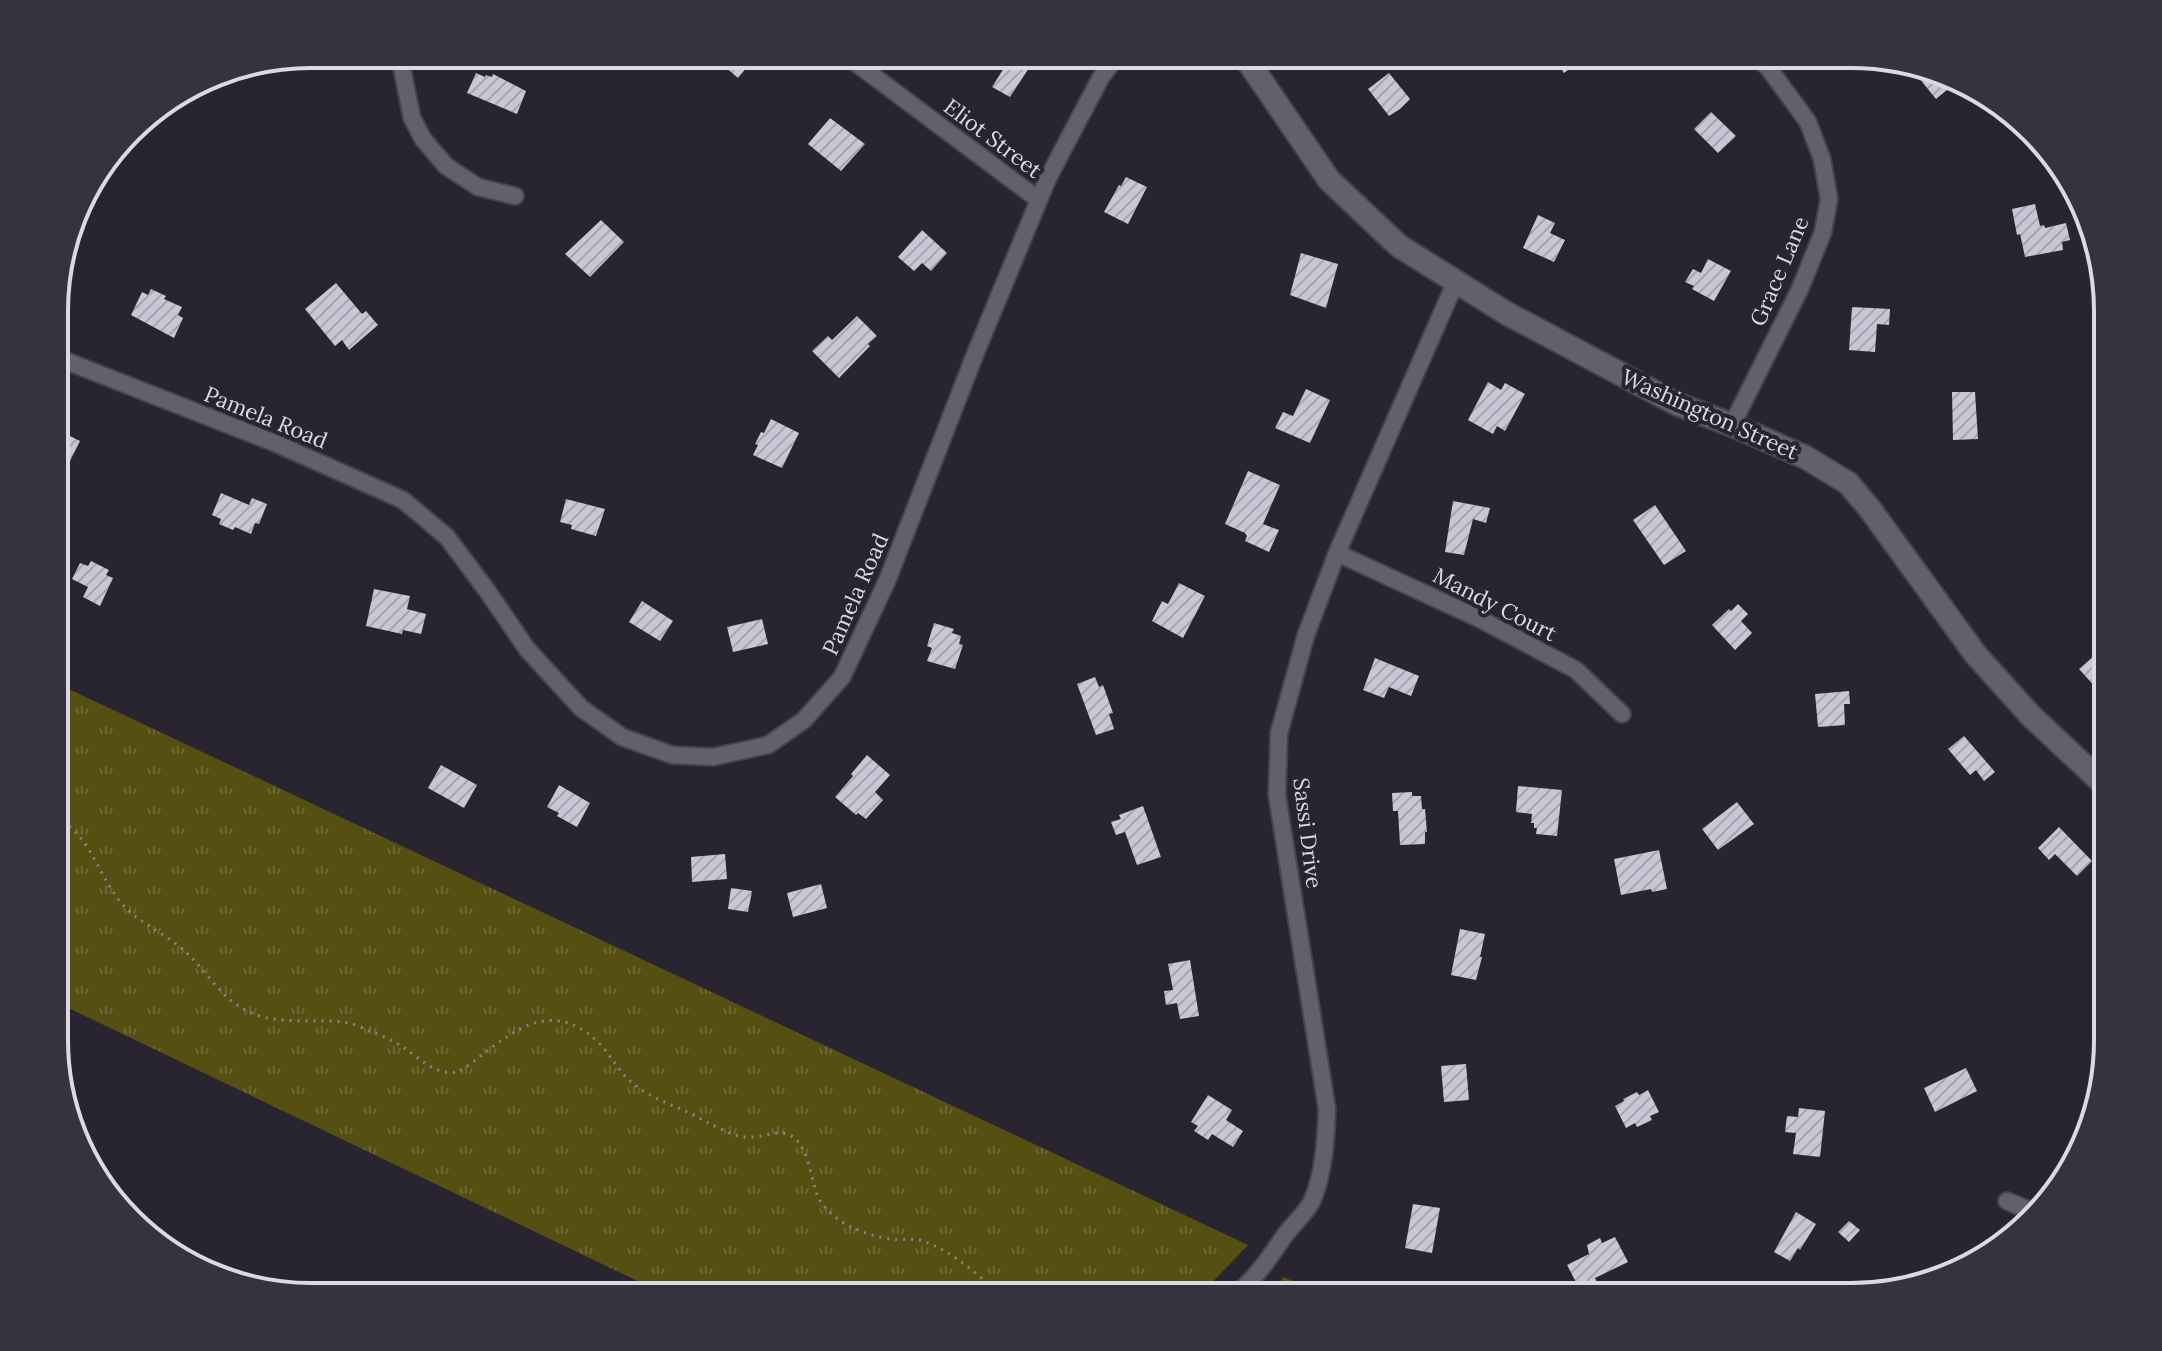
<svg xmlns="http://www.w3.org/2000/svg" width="2162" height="1351" font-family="Lora,serif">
	<defs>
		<pattern id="grass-tufts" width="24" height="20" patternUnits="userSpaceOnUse" patternTransform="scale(2)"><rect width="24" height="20" fill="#554f12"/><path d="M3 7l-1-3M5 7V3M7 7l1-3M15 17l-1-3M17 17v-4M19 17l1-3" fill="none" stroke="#6d6834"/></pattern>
		<pattern id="building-hatch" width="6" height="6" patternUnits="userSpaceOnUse" patternTransform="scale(2)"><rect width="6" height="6" fill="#cac6d5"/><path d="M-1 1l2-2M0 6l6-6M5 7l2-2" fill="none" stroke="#a8a5b1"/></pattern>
	</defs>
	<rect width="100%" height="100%" fill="#282530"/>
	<path fill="url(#grass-tufts)" d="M56,683L1248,1245L1198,1297H671L56,1002Z
		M1283,1277L1333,1297H1266L1278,1286Z"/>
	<path fill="url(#building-hatch)" d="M710,54H758L738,78Z
		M1563,54H1589L1564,73L1555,60Z
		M1011,57L1029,68L1010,97L992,87Z
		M1922,65L1958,81L1936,99L1914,72Z
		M476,73L485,77L486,75L492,77L493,74L526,91L517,114L467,93Z
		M1389,73L1410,99L1400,109L1389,116L1368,89Z
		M1711,112L1736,136L1718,153L1694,129Z
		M830,118L865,144L841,171L808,144Z
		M1126,177L1147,187L1128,224L1104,212L1119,185L1121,186Z
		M2035,204L2040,226L2044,225L2045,228L2066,223L2070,240L2062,242L2063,250L2025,257L2020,234L2017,235L2012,209Z
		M1538,215L1555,223L1550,233L1565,240L1554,262L1523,248Z
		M601,220L624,242L590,277L565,254Z
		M922,230L947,253L931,271L922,263L914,271L898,257Z
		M1301,253L1338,264L1326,308L1290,295Z
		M1708,259L1731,271L1714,301L1692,289L1694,286L1685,282L1693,269L1701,273Z
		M336,283L362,314L366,311L378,325L349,350L342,340L335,346L305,309Z
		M151,289L166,296L164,299L182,307L178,315L183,318L174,338L131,315L142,292L148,295Z
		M1852,307L1890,309L1889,325L1877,324L1875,352L1849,350Z
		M857,316L877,336L868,344L870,346L839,378L812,351L828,336L832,340Z
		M1488,382L1501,390L1505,383L1525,394L1505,431L1497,426L1493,434L1468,420Z
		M1306,389L1330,400L1310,443L1275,428L1283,412L1293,416Z
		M1952,392H1975L1978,439L1953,440Z
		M771,419L799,433L782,468L753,455L758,445L755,444L761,432L764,433Z
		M56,429L80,441L68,465L56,460Z
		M1248,471L1280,485L1263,524L1279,530L1269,552L1245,541L1247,536L1245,533L1225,524Z
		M221,493L249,505L252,498L267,504L259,524L255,523L251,534L235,527L233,530L219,524L221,519L212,515Z
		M566,499L605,509L596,536L571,529L572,525L560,522Z
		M1453,501L1490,508L1486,523L1473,519L1464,555L1445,552Z
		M1655,505L1686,551L1664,565L1633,520Z
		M91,561L109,570L106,575L113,578L100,606L83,597L88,587L72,579L80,563L88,566Z
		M1179,583L1205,596L1183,638L1152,621L1162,601L1168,604Z
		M374,589L410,596L407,609L426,614L421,634L403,630L402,634L366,626Z
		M642,601L673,621L660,641L629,622Z
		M1738,604L1748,614L1741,621L1752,633L1735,650L1712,625L1729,609L1731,611Z
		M762,619L768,644L733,652L727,627Z
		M934,623L954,629L952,633L961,636L959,644L963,645L955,669L927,661L932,648L927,646Z
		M2095,655L2107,669V696L2099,687L2097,689L2079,669Z
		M1375,658L1419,676L1411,696L1389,687L1384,698L1363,690Z
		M1095,677L1099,687L1103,685L1113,713L1109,714L1114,729L1096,735L1077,684Z
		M1849,691L1850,704H1844L1845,725L1818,727L1815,694Z
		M1964,736L1995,772L1984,781L1976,770L1970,775L1948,749Z
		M867,755L890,775L875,792L883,800L866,819L858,813L856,815L835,797L853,776L851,774Z
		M441,765L477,785L464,808L428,788Z
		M559,785L590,803L577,827L557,816L559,813L547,807Z
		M1518,786L1562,790L1557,836L1536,834L1537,828H1534V823H1531L1532,814L1516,812Z
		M1412,792V796H1421L1422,809H1425L1427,832H1425V844L1400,845L1398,811H1393L1392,793Z
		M1737,802L1754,824L1718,850L1702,829Z
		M1143,806L1161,857L1137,865L1125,832L1116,835L1111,822L1121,819L1119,815Z
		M2059,827L2092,861L2077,876L2055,854L2049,860L2038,848Z
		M1659,850L1667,889L1652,892L1651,889L1621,895L1614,859Z
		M725,854L727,879L692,882L691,857Z
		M821,884L827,908L793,917L787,893Z
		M731,888L752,891L748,912L728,909Z
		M1460,929L1485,934L1480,957H1482L1476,980L1451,975Z
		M1190,960L1199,1016L1180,1019L1177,1003L1166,1005L1164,991L1173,990L1168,964Z
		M1466,1064L1469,1100L1444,1102L1441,1066Z
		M1966,1068L1977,1091L1935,1112L1924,1088Z
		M1648,1090L1659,1112L1650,1116L1652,1120L1637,1127L1635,1123L1626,1128L1615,1106L1624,1101L1623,1099L1637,1092L1639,1095Z
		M1208,1095L1232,1110L1226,1120L1243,1131L1233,1147L1212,1134L1208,1140L1194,1131L1198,1126L1191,1122Z
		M1799,1108L1825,1111L1820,1157L1793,1154L1796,1133L1785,1132L1787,1116L1798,1117Z
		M1413,1204L1440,1208L1432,1253L1405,1248Z
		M1796,1212L1816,1224L1800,1250L1798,1248L1790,1261L1774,1252Z
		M1849,1221L1860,1230L1849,1242L1838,1232Z
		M1615,1237L1628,1262L1595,1278L1604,1297H1555L1578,1286L1567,1265L1589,1254L1587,1245L1600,1238L1602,1243Z"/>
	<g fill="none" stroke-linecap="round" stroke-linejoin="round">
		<defs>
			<path id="minor" d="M399,54L412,118L423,139L446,166L478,187L515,196
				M844,54L1039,200
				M56,357L275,443L403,500L447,537L488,592L527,649L581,708L622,737L672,755L713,757L768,745L804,720L842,677L887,581L976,352L1048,178L1100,79L1118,54
				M1732,425L1800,289L1823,232L1829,199L1822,159L1808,122L1767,66L1749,54
				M1337,553L1482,620L1576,670L1622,714
				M2007,1201L2034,1212
				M1234,1297C1257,1276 1268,1260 1285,1235C1293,1224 1306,1213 1312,1201C1324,1173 1326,1139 1327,1109L1277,795L1279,733L1306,635L1337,553L1456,281"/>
			<path id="tertiary" d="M1243,54L1329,180L1399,246L1506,313L1677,404L1732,425L1805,457L1848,483L1870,509L1976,655L2031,716L2107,787"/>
		</defs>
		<use href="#minor" stroke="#46434c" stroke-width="20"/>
		<use href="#tertiary" stroke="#46434c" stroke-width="26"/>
		<path stroke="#86848d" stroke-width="3" stroke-dasharray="2 6" stroke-linecap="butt" d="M56,817C91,837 96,870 118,899C133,920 161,931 181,948C206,968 216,995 247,1011C279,1027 315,1017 349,1023C357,1025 365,1029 372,1032C381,1035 391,1040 400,1045C419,1057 434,1076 459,1072C505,1040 545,992 598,1042C610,1054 617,1069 630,1081C647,1096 669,1104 690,1113C705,1121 719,1129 734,1135C740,1136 746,1138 752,1137C762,1137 773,1132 783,1133C810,1137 810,1182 819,1199C826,1211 839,1221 851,1227C864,1233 879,1238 892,1239C902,1241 913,1237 923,1241C950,1250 982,1277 1002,1297"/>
		<use href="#minor" stroke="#62606c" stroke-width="16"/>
		<use href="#tertiary" stroke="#62606c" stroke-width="22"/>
	</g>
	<g text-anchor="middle" stroke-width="8" stroke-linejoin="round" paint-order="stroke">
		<g font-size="22" fill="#dbd9e1" stroke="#282530">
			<text transform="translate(993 138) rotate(37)" y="8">Eliot Street</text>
			<text transform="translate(1779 271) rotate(-67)" y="8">Grace Lane</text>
			<text transform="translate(1710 414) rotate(24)" y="8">Washington Street</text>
			<text transform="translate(266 417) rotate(22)" y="8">Pamela Road</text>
			<text transform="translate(855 594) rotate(-66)" y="8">Pamela Road</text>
			<text transform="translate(1495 604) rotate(27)" y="8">Mandy Court</text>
			<text transform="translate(1308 833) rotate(83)" y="8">Sassi Drive</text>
		</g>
	</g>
	<path d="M0 0H2162V1351H0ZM311 68H1851A243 243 0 0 1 2094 311V1040A243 243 0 0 1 1851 1283H311A243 243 0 0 1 68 1040V311A243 243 0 0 1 311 68Z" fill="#36333e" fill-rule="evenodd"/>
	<path fill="none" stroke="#dbd9e1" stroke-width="4" d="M311 68H1851A243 243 0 0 1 2094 311V1040A243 243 0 0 1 1851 1283H311A243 243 0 0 1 68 1040V311A243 243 0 0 1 311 68Z"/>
</svg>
